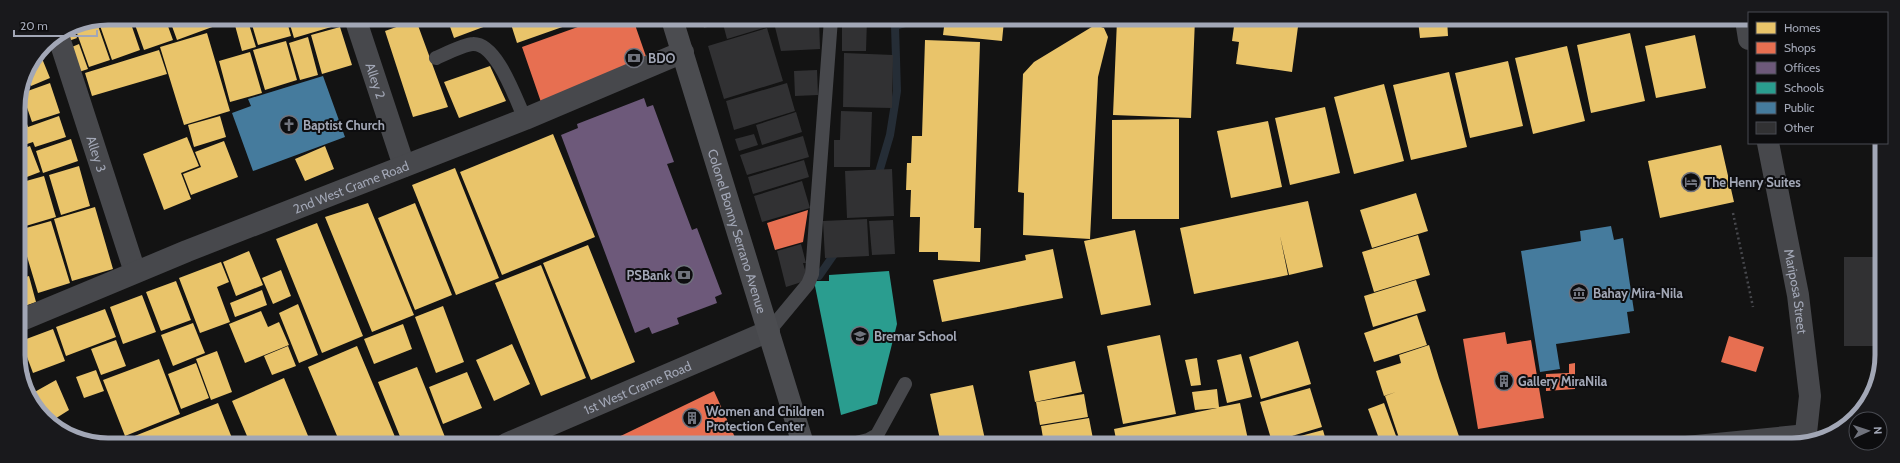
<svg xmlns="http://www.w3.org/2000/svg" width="1900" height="463" font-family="Cabin,sans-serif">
	<rect width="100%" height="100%" fill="#131313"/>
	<path fill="#e9c46a" d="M108,18H129L140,50L112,60L98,20Z
		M146,18H165L173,40L144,50L134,22Z
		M169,18H212L215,26L177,40Z
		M233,18H247L256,47L242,51Z
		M250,18H286L291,36L258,45Z
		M288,18H336L338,25L294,38Z
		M370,18H392V19L372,25Z
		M447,18H502V20L454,38Z
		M509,18H585V19L517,43Z
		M945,19H982L1004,21L1002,41L943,35Z
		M1135,19H1195L1191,118L1113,115L1117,20L1135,21Z
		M1235,19H1299L1292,72L1236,64L1239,42L1232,41Z
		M1428,19H1447L1448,36L1420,38L1418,20Z
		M96,20L110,60L89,67L74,25Z
		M416,20L448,107L413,117L385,31Z
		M1095,25L1104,28L1108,37L1098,77L1090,239L1023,235L1024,193L1018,192L1023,74L1034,62Z
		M72,26L77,38L63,43L60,34Z
		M340,27L352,65L322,74L311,35Z
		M207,33L230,111L184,125L160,47Z
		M1630,33L1645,101L1591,113L1577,45Z
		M1695,35L1706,88L1656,98L1645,46Z
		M308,37L318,75L300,80L289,43Z
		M925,40L980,42L974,228H981L980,262L938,260V252H919L920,217H910L911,190H906L907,163H911L912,136H922Z
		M286,41L297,80L265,90L253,50Z
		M79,44L88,69L76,73L67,49Z
		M1567,46L1585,121L1533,134L1515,58Z
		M159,50L167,74L92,96L85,73Z
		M250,52L262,93L230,102L219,61Z
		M41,56L50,78L31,86L25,73L35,58Z
		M1508,61L1523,126L1470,138L1455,73Z
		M490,66L506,101L459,118L444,82Z
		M1449,72L1467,147L1411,160L1393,85Z
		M50,83L60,113L32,122L22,93Z
		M1384,84L1404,161L1354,174L1334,97Z
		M1325,107L1340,173L1290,185L1275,118Z
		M24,115L28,127L59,116L66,137L35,147L33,142L18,147V117Z
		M220,116L226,137L194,147L188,125Z
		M1179,119V219H1112V120Z
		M1268,121L1282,187L1231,198L1217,131Z
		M553,134L595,237L502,275L460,172Z
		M187,137L199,166L181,173L191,199L164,210L143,154Z
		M71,139L78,161L43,173L36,151Z
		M224,141L238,177L191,195L183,174L201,167L195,152Z
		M1721,145L1734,202L1660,218L1648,161Z
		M30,146L40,172L19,180L18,150Z
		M325,146L334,169L305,181L295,159Z
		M79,166L90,206L61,215L49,175Z
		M455,168L499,278L456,295L412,185Z
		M44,176L56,217L19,228V183Z
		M1416,193L1428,231L1372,248L1360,210Z
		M1308,201L1323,267L1289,275L1280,236L1288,275L1194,294L1180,228Z
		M368,203L414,315L372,332L325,217Z
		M415,203L452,295L415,310L378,218Z
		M95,207L113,269L72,281L54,219Z
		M51,221L70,283L38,293L19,230Z
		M317,223L363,336L322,353L276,239Z
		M1135,230L1151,305L1101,315L1084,241Z
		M1418,235L1430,275L1374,292L1362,252Z
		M588,245L635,362L591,380L543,263Z
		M1053,249L1063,298L942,322L933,280L1026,260L1025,255Z
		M249,251L263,285L236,296L223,262Z
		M19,253L26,274L19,276Z
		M221,262L229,282L217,287L230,322L200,333L179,278Z
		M541,265L586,378L541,396L495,283Z
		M281,270L291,296L273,304L262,278Z
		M29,276L36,302L19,308V279Z
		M1416,280L1426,311L1373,327L1364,296Z
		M176,281L191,320L161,331L146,292Z
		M262,290L267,305L235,317L230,303Z
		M142,295L156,332L123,344L110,307Z
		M298,304L318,355L299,363L279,313Z
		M443,306L464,362L436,373L415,317Z
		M105,309L116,337L66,356L56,327Z
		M261,311L268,327L279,322L289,345L245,363L229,324Z
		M1417,315L1427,345L1374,362L1364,333Z
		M193,323L205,353L173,366L161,335Z
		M403,324L412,349L374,364L364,339Z
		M53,329L65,361L33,373L21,341Z
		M1160,335L1176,414L1123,424L1107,346Z
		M116,340L126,366L101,375L91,349Z
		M1298,341L1311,384L1261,399L1249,357Z
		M512,344L530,384L494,401L476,360Z
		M1429,345L1439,378L1462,445L1401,444L1385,396L1396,392L1384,396L1376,371L1401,363L1399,355Z
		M288,346L296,366L272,375L264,356Z
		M357,346L398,444L340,443L308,367Z
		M20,349L30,375L22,378L20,373Z
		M217,351L232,392L211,400L196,359Z
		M1241,354L1252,397L1227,403L1217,360Z
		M1197,358L1201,385L1191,386L1185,360Z
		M159,359L180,414L125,436L103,380Z
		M1075,361L1082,392L1035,402L1029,371Z
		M196,363L209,398L181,409L168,374Z
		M417,367L445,437L430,444H403L378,382Z
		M96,370L104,391L84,398L76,377Z
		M467,372L482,408L443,424L429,387Z
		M284,378L311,443H250L232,401Z
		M56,380L69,410L50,422L44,419L31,394Z
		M973,385L986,444H941L930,394Z
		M1310,388L1322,427L1272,442L1260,402Z
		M1217,389L1219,407L1240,403L1249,444H1117L1114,429L1217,408L1195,410L1192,392Z
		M1084,394L1088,417L1040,425L1036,402Z
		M218,403L234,443H129L127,439Z
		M1384,403L1399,444H1381L1368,409Z
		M1089,418L1094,444H1044L1041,426Z
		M1323,430L1327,444H1274V443Z"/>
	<path fill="#e76f51" d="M600,19H633L649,65L542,105L522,47Z
		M808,210L803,242L775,250L767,223Z
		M1505,332L1507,344L1531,340L1544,418L1478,429L1463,339Z
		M1729,336L1764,347L1756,372L1721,362Z
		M1575,363V389L1546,391V374L1569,373V364Z
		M714,391L738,444H604Z"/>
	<path fill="#6d597a" d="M644,98L647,107L653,105L674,162L667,164L692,230L697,228L722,294L715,297L717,303L677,318L679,324L652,334L649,327L635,333L561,135L578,128L577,124Z"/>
	<path fill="#2a9d8f" d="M889,271L897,324L877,404L841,415L814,281H829V275Z"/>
	<path fill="#457b9d" d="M323,76L345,137L253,171L232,113L251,106L248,99Z
		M1611,226L1614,240L1623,238L1634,311L1627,312L1630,333L1556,344L1560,369L1540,372L1521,251L1581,241L1580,231Z"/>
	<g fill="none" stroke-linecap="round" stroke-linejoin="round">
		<path stroke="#252d36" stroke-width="8" d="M877,179L890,135L897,91L895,26L920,19
			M819,276L837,250"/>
	</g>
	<path fill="#313133" d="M701,19H735L704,28Z
		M741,19H767L770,26L727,39L723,24Z
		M773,19H819L820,49L781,51Z
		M842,19H867L866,51H842Z
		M767,28L783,81L724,99L708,46Z
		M844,53L893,55L892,108L843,107Z
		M817,70L818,95L795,96L794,71Z
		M787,83L795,111L734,130L726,101Z
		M841,111L872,112L870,167H834V140H840Z
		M796,112L802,132L762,145L756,125Z
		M754,134L758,145L739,151L735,139Z
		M803,136L809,157L747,175L740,155Z
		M804,160L809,177L753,194L748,177Z
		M892,169L894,216L847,218L845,171Z
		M802,181L810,208L762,222L754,196Z
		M867,219L869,256L825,258L823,221Z
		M893,220L895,254L872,255L869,221Z
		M801,244L806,263H803L808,280L786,287L777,251Z
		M1844,257H1880V346H1844Z"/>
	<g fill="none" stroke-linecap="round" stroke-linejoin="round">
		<path stroke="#48494e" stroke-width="2.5" stroke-dasharray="2 3" stroke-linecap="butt" d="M1733,213L1753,307"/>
		<path stroke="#47484c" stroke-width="14" d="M436,58C445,54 465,44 473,44C497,43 516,100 525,119
			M769,331L808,284L812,274L831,19
			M852,444L868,440L877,435L905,384
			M1665,445L1807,431"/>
		<g stroke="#47484c" stroke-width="22">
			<path id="s1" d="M355,18L404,166"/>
			<path id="s2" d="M58,35L135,272"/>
			<path id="s3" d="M19,321L187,251L525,119L683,52"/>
			<path id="s4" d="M506,444L769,331"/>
		</g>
		<g stroke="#47484c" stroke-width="22">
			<path d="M1746,20L1749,39"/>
			<path id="s5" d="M1768,143L1798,295L1810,396L1805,442"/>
		</g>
		<path stroke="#4b4c50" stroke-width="22" id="s6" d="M672,19L803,444"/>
	</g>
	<defs>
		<symbol id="bank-ring" viewBox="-11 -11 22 22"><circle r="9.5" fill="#0d0d0f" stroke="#70737d" stroke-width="1.5"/><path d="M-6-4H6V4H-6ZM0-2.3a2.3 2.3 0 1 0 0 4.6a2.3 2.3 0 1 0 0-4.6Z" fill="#70737d"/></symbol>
		<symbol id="church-ring" viewBox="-11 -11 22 22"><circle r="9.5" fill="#0d0d0f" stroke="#70737d" stroke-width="1.5"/><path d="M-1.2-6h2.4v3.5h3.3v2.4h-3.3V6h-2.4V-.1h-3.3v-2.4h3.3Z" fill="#70737d"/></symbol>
		<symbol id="hotel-ring" viewBox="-11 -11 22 22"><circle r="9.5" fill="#0d0d0f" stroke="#70737d" stroke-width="1.5"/><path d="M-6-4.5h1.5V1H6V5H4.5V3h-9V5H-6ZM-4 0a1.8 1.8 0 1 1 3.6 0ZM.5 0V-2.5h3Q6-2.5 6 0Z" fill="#70737d"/></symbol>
		<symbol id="museum-ring" viewBox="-11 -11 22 22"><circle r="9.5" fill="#0d0d0f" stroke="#70737d" stroke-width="1.5"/><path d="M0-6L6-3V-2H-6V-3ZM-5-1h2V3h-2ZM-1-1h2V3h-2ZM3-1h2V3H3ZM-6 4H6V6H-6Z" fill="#70737d"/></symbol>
		<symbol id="school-ring" viewBox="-11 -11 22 22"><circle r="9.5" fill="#0d0d0f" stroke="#70737d" stroke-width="1.5"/><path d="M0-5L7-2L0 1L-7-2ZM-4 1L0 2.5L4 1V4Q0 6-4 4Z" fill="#70737d"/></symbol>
		<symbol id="building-ring" viewBox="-11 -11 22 22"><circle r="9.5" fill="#0d0d0f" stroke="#70737d" stroke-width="1.5"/><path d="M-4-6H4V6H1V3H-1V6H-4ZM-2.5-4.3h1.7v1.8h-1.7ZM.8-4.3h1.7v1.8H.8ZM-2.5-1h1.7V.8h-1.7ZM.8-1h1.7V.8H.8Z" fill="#70737d"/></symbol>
	</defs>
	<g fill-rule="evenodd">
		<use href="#bank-ring" x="623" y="47" width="22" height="22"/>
		<use href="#church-ring" x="278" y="114" width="22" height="22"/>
		<use href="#hotel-ring" x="1680" y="171" width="22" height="22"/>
		<use href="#bank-ring" x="673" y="264" width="22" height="22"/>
		<use href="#museum-ring" x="1568" y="282" width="22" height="22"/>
		<use href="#school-ring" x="849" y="325" width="22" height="22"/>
		<use href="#building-ring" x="1493" y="370" width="22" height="22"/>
		<use href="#building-ring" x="681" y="407" width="22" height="22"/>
	</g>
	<g text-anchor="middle" stroke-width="4" stroke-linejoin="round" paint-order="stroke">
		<g font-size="13" font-weight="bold" fill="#a2a7b6" stroke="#0d0d0f" text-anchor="start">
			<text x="648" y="63">BDO</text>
			<text x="303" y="130">Baptist Church</text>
			<text x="1705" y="187">The Henry Suites</text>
			<text x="670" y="280" text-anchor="end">PSBank</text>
			<text x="1593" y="298">Bahay Mira-Nila</text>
			<text x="874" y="341">Bremar School</text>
			<text x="1518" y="386">Gallery MiraNila</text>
			<text x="706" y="416">Women and Children<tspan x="706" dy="15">Protection Center</tspan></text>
		</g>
		<g font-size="13" fill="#a2a7b6" stroke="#0d0d0f">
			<text dy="5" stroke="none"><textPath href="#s1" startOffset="66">Alley 2</textPath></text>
			<text dy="5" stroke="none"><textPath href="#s2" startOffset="125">Alley 3</textPath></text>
			<text dy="5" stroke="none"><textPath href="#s3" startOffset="358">2nd West Crame Road</textPath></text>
			<text dy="5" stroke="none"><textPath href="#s6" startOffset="222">Colonel Bonny Serrano Avenue</textPath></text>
			<text dy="5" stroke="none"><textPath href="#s5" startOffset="151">Mariposa Street</textPath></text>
			<text dy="5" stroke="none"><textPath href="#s4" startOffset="143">1st West Crame Road</textPath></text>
		</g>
	</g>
	<path d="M0 0H1900V463H0ZM108 25H1792A83 83 0 0 1 1875 108V355A83 83 0 0 1 1792 438H108A83 83 0 0 1 25 355V108A83 83 0 0 1 108 25Z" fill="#19191c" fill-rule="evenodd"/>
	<path fill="none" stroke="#a2a7b6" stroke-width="5" d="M108 25H1792A83 83 0 0 1 1875 108V355A83 83 0 0 1 1792 438H108A83 83 0 0 1 25 355V108A83 83 0 0 1 108 25Z"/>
	<rect x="1748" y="12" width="140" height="132" fill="#0d0d0f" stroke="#494b52"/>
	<rect x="1756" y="22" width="20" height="12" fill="#e9c46a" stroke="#494b52"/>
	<text x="1784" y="32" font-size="12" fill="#a2a7b6">Homes</text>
	<rect x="1756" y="42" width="20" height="12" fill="#e76f51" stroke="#494b52"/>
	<text x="1784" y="52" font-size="12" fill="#a2a7b6">Shops</text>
	<rect x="1756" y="62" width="20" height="12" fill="#6d597a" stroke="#494b52"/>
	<text x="1784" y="72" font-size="12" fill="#a2a7b6">Offices</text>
	<rect x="1756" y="82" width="20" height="12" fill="#2a9d8f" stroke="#494b52"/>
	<text x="1784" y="92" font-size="12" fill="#a2a7b6">Schools</text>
	<rect x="1756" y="102" width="20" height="12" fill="#457b9d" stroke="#494b52"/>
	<text x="1784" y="112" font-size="12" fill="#a2a7b6">Public</text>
	<rect x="1756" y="122" width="20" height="12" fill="#313133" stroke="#494b52"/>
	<text x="1784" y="132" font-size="12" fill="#a2a7b6">Other</text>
	<g transform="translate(1868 431) rotate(87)"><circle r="19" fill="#0d0d0f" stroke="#494b52"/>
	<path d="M0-3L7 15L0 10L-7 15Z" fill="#70737d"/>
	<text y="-6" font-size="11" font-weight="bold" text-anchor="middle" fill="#a2a7b6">N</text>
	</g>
	<path d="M14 30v6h83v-6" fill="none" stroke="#a2a7b6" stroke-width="2"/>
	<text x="20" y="30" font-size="12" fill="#a2a7b6" stroke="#0d0d0f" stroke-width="3" paint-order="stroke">20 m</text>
</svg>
